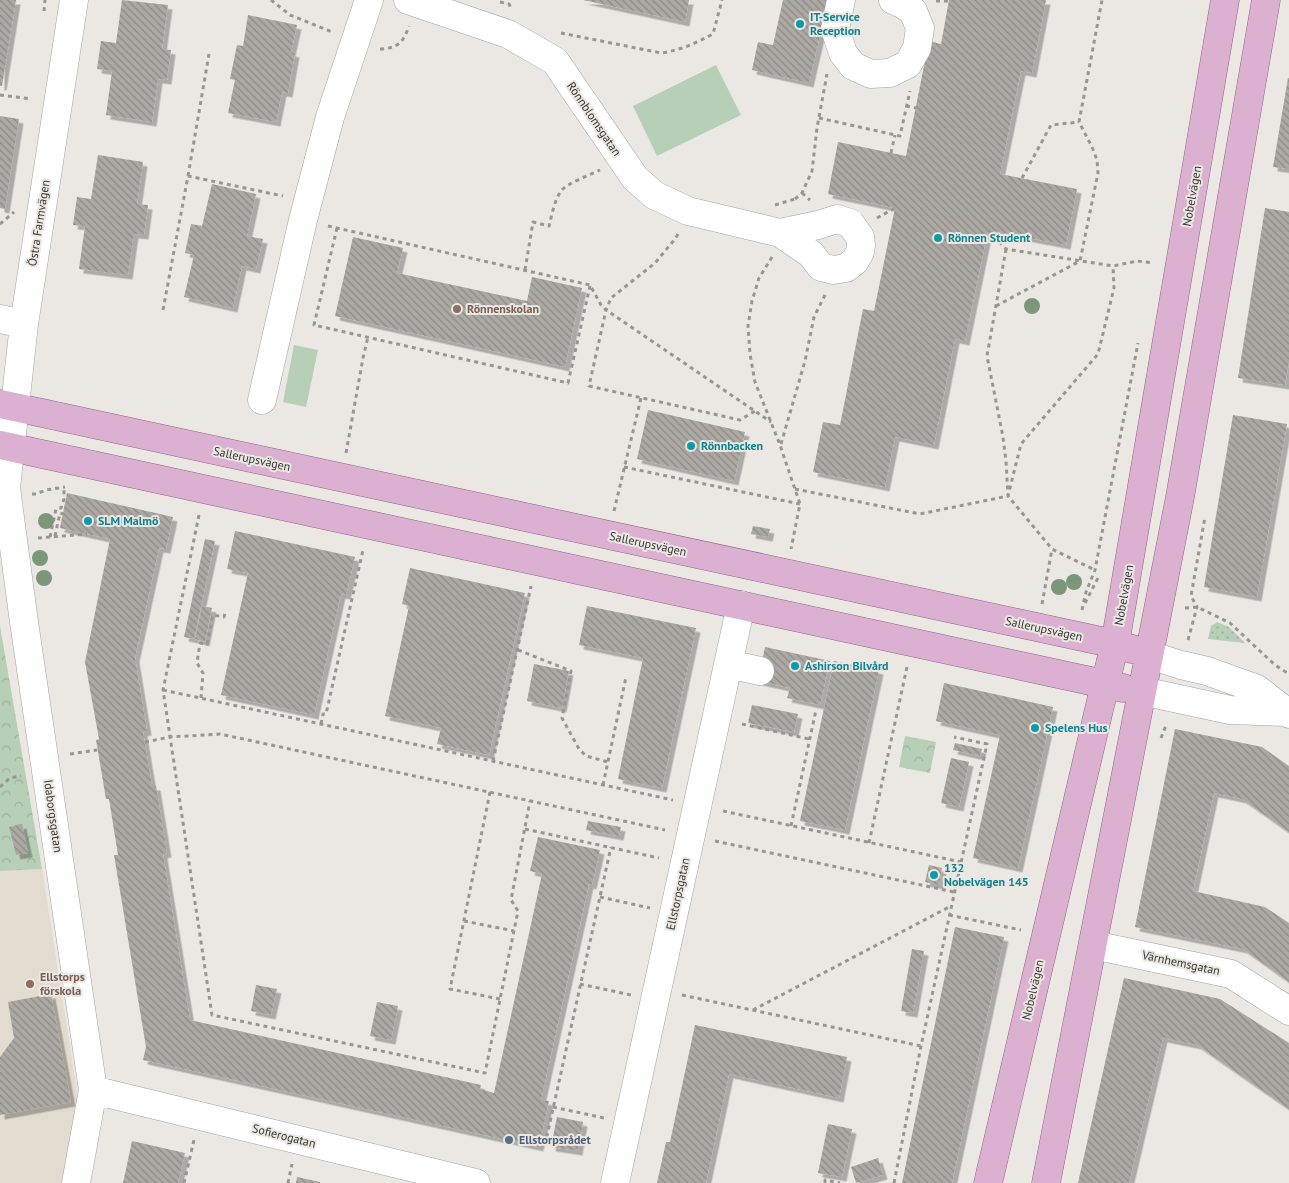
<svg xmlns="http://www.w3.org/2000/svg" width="1289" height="1183" font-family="'PT Sans',sans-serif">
	<defs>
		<pattern id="grass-dots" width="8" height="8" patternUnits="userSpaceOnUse" patternTransform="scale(1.25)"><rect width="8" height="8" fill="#b7cfb6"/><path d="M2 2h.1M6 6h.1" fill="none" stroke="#9eb29d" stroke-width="1.8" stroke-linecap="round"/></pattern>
		<pattern id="park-crowns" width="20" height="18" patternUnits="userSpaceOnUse" patternTransform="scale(1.25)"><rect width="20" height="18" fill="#b7cfb6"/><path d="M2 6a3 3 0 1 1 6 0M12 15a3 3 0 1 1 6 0" fill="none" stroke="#9eb29d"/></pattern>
		<pattern id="building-back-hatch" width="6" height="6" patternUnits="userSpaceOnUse" patternTransform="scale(1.25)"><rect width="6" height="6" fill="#aca9a5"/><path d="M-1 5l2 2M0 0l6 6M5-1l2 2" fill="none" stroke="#8d8a87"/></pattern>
		<filter id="shadow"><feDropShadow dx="4.5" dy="4.5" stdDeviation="0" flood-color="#0004"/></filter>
	</defs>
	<rect width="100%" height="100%" fill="#ebe8e4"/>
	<path fill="#e2dbd0" d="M42,869L78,1097L63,1183H0V871Z"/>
	<path fill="url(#grass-dots)" d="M1217,622L1229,627L1245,643L1208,639L1211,626Z"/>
	<path fill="url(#park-crowns)" d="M0,626L42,869L0,871Z
		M905,736L936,742L930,773L899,767Z"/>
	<path fill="#b7cfb6" d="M716,65L741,115L657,156L633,106Z
		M294,345L318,350L306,407L283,402Z"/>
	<path fill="url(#building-back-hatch)" filter="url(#shadow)" d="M0,0H16L2,86H0Z
		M122,0L168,5L162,49L171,50L167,80L158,79L152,122L106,115L112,71L97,69L101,41L116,43Z
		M583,0H689L685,22Z
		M783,0H835L827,5L809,83L752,70L758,42L773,45Z
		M949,0H1046L1032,73L1021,71L1000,174L1077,189L1066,245L988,230L965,341L955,339L934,445L895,437L885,487L813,472L823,422L840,425L863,309L874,311L895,208L828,194L838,142L906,156L929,41L941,44Z
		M248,15L297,25L291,52L295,53L288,93L282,92L276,122L228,113L235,80L230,79L237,45L243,46Z
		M1288,78H1289V169L1273,167Z
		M0,116L19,119L5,209L0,208Z
		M98,155L143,162L137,204L148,205L144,235L134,234L128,275L79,269L85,226L73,225L77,197L91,199Z
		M212,184L256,194L247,236L263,239L256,269L242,266L233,308L184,297L194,255L185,253L191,224L202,226Z
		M1265,208L1289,212V362L1285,385L1238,378Z
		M353,237L403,248L397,273L527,301L532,277L582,288L565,367L335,316Z
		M648,410L745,432L734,481L637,459Z
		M1233,415L1287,424L1257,597L1204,587Z
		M67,493L173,517L166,549L159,548L135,658L147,731L143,732L152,786H156L167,853L163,854L190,1020L481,1085L480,1089L494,1093L542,874L530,871L538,837L600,850L592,885L589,884L541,1100L549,1101L539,1147L143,1060L146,1047L114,855H118L109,799H106L96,740L99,739L85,662L110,539L60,528Z
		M753,526L770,529L768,537L751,534Z
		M235,531L355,557L346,595L341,594L314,715L221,695L248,573L227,569Z
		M205,539L215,541L194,639L184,637Z
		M410,568L525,593L489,755L437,744L441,728L385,716L409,606L402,604Z
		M202,606L212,608L205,642L195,639Z
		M587,606L696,628L662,788L618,779L643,658L579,645Z
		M765,647L830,661L820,705L787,698L790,688L758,681Z
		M834,661L879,670L845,830L800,821Z
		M534,664L569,671L562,708L527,701Z
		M944,683L1053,707L1018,868L973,858L1000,735L936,721Z
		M752,705L798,714L794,732L748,723Z
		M1175,729L1262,747L1289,766V832L1242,799L1214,793L1193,891L1265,907L1289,923V982L1243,949L1135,927Z
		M955,743L982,749L980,756L953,750Z
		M951,758L969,762L959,807L941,803Z
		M588,821L621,827L619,836L586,830Z
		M22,824L28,853L16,855L9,827Z
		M929,865L942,868L939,885L925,882Z
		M955,927L1004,937L952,1183H902Z
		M912,949L924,951L913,1013L901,1011Z
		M1124,978L1220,999L1289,1043V1109L1197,1045L1163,1038L1129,1183H1078Z
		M256,985L277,989L271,1015L251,1011Z
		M51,994L71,1102L0,1115V1057L14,1038L8,1002Z
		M377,1002L398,1006L391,1040L370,1036Z
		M695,1025L847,1057L839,1098L729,1074L706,1183H657L666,1142H670Z
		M557,1117L583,1122L578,1151L551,1147Z
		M828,1124L852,1129L842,1177L818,1173Z
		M132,1141L185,1153L178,1183H123Z
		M878,1158L883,1175L856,1183L851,1167Z
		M297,1177L320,1182V1183H296Z"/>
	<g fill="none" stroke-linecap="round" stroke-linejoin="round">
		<defs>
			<path id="minor" d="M74,0L24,324L6,488L24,622L93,1090L76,1183
				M408,0L508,34L555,61L635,178L654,195L688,211L780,233L811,254L821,267L833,270L846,268L855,261L860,252L861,245L860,237L850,223L837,219L818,225L780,233
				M841,0L835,29L843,53L853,66L871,74L890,73L908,64L917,48L920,28L913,11L902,4L893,0
				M0,319L24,324
				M262,400L303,220L330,117L369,0
				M1149,655L1181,665L1207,671L1257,689L1289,714
				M728,664L760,671
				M1142,691L1230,710L1285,712
				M1093,945L1231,974L1289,1011
				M93,1090L476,1183
				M615,1183L741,605"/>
			<path id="major" d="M0,404L1115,644L1132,649
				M0,445L1123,688
				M988,1183L1105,684L1115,644L1225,0
				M1046,1183L1180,497L1266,0"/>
		</defs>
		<use href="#minor" stroke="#a4a29e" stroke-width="29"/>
		<use href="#major" stroke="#926386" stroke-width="29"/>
		<path stroke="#989693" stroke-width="3" stroke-dasharray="4 4" stroke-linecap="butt" d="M271,0L290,15L332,32
			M936,1H949
			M500,2L509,4L511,8
			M44,11L45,0
			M561,33L661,53C681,50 696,43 713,34L722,0
			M380,49C398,48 403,43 409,26
			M0,95L31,99
			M906,106L916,108
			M819,118L900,136L910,91
			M891,153L895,135
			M188,176L209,54
			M1022,178L1051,125L1079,122
			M802,193L810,200
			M795,199L802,193L812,171L817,128L827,74
			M775,205L795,199
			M877,218L895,208
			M0,224L14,212
			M328,226L590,285L601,305L606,310L771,422
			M337,228L314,325L568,383L590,286
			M988,230L1006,249L1113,266L1137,261L1153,263
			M678,234L675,239L655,263L611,298L606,310L589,386L740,420L755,411
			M1006,249L987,356L1003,437L1006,461L1008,496L1052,549L1095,570
			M772,257L759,278L752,301L748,326L750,354L755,382L780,445L800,504L791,549
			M525,270L533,222L549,226C552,215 554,201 561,191C567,183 590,175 600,170
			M996,306L1080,261L1098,173L1097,160L1092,147L1079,122L1102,0
			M163,310L188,176L283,196
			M781,444L805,361L814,317L826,293
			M346,453L363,358L368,337
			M624,467L800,504
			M795,489L920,514L1008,496L1021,444L1098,354L1114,288L1113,266
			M32,494H36L46,490L65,487
			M614,511L641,398
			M199,515L163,690L212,1015L485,1073L518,911L511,900L530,801
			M55,536L60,513L63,514
			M50,537L56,509L61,508L64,499V487
			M38,538L87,534
			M1085,603L1099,576
			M1042,604L1052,549
			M1185,608L1197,607L1230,623L1275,665L1289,674
			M1082,610L1086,592L1095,570L1138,343
			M1188,640L1197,607L1191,596L1205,517
			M518,650L571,671L562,718L579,749L586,756L608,762
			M163,690L673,800
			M201,698L203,673L197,663L200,643L207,644L213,615L224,617L225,613
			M321,724L323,714H326L363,550
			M742,724L809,739
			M1161,738L1167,723
			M145,742L170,737L220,734L665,830
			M70,754L97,750
			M493,761L531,586
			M603,785L626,677
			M0,787L10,778L21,776
			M490,792L450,989L500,999
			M723,811L961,862
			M791,826L816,710
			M525,829L659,858
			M715,841L954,892
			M869,843L907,667
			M600,897L650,908
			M949,915L1021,930
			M464,921L514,931
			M580,984L631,995
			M682,995L921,1046
			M753,1010L951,906
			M553,1107L604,1118
			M545,1145L611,847
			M184,1183L194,1140
			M288,1183L292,1164
			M825,1183V1180L840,1183
			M894,1183L921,1046L987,744L954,737"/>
		<use href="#minor" stroke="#fff" stroke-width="28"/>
		<use href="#major" stroke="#dbb0d1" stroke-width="28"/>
	</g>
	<g fill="#7c967a">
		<circle cx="1032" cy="306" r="8"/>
		<circle cx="46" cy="521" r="8"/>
		<circle cx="40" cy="558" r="8"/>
		<circle cx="44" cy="578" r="8"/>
		<circle cx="1074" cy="582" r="8"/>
		<circle cx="1059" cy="587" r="8"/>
	</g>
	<g fill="#0f9aa8" stroke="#ebe8e4" stroke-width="2">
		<circle cx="800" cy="24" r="5"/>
		<circle cx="938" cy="238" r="5"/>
		<circle cx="691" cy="446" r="5"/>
		<circle cx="88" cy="521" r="5"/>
		<circle cx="795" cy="666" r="5"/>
		<circle cx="1035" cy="728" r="5"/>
		<circle cx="934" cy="875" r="5"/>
	</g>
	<g fill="#8d6e63" stroke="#ebe8e4" stroke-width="2">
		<circle cx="457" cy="309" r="5"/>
		<circle cx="30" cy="984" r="5"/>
	</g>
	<circle fill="#5c6f8a" stroke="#ebe8e4" stroke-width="2" cx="509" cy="1140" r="5"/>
	<g text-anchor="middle" stroke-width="4" stroke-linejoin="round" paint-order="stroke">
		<g font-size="12" font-weight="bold" fill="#0d838f" stroke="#ebe8e4" text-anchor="start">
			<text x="810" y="21">IT-Service<tspan x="810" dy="14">Reception</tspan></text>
			<text x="948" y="242">Rönnen Student</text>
			<text x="701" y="450">Rönnbacken</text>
			<text x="98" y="525">SLM Malmö</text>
			<text x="805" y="670">Ashirson Bilvård</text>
			<text x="1045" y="732">Spelens Hus</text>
			<text x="944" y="872">132<tspan x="944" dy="14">Nobelvägen 145</tspan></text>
		</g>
		<g font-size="12" fill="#383735" stroke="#ebe8e4">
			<text transform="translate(594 119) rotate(56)" y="4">Rönnblomsgatan</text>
			<text transform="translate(1192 196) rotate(-80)" y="4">Nobelvägen</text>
			<text transform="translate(39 223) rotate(-81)" y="4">Östra Farmvägen</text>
			<text transform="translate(252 459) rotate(12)" y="4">Sallerupsvägen</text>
			<text transform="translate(648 544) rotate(12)" y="4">Sallerupsvägen</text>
			<text transform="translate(1124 595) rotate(-80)" y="4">Nobelvägen</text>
			<text transform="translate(1044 629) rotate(12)" y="4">Sallerupsvägen</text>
			<text transform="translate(53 816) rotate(82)" y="4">Idaborgsgatan</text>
			<text transform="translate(678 894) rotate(-78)" y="4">Ellstorpsgatan</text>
			<text transform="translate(1181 963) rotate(12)" y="4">Värnhemsgatan</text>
			<text transform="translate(1033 990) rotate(-77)" y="4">Nobelvägen</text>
			<text transform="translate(284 1136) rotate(14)" y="4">Sofierogatan</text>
		</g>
		<g font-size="12" font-weight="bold" fill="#785e54" stroke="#ebe8e4" text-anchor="start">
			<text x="467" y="313">Rönnenskolan</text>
			<text x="40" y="981">Ellstorps<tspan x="40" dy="14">förskola</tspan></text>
		</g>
		<g font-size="12" font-weight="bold" fill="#4e5e75" stroke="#ebe8e4" text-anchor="start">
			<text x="519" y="1144">Ellstorpsrådet</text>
		</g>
	</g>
</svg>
